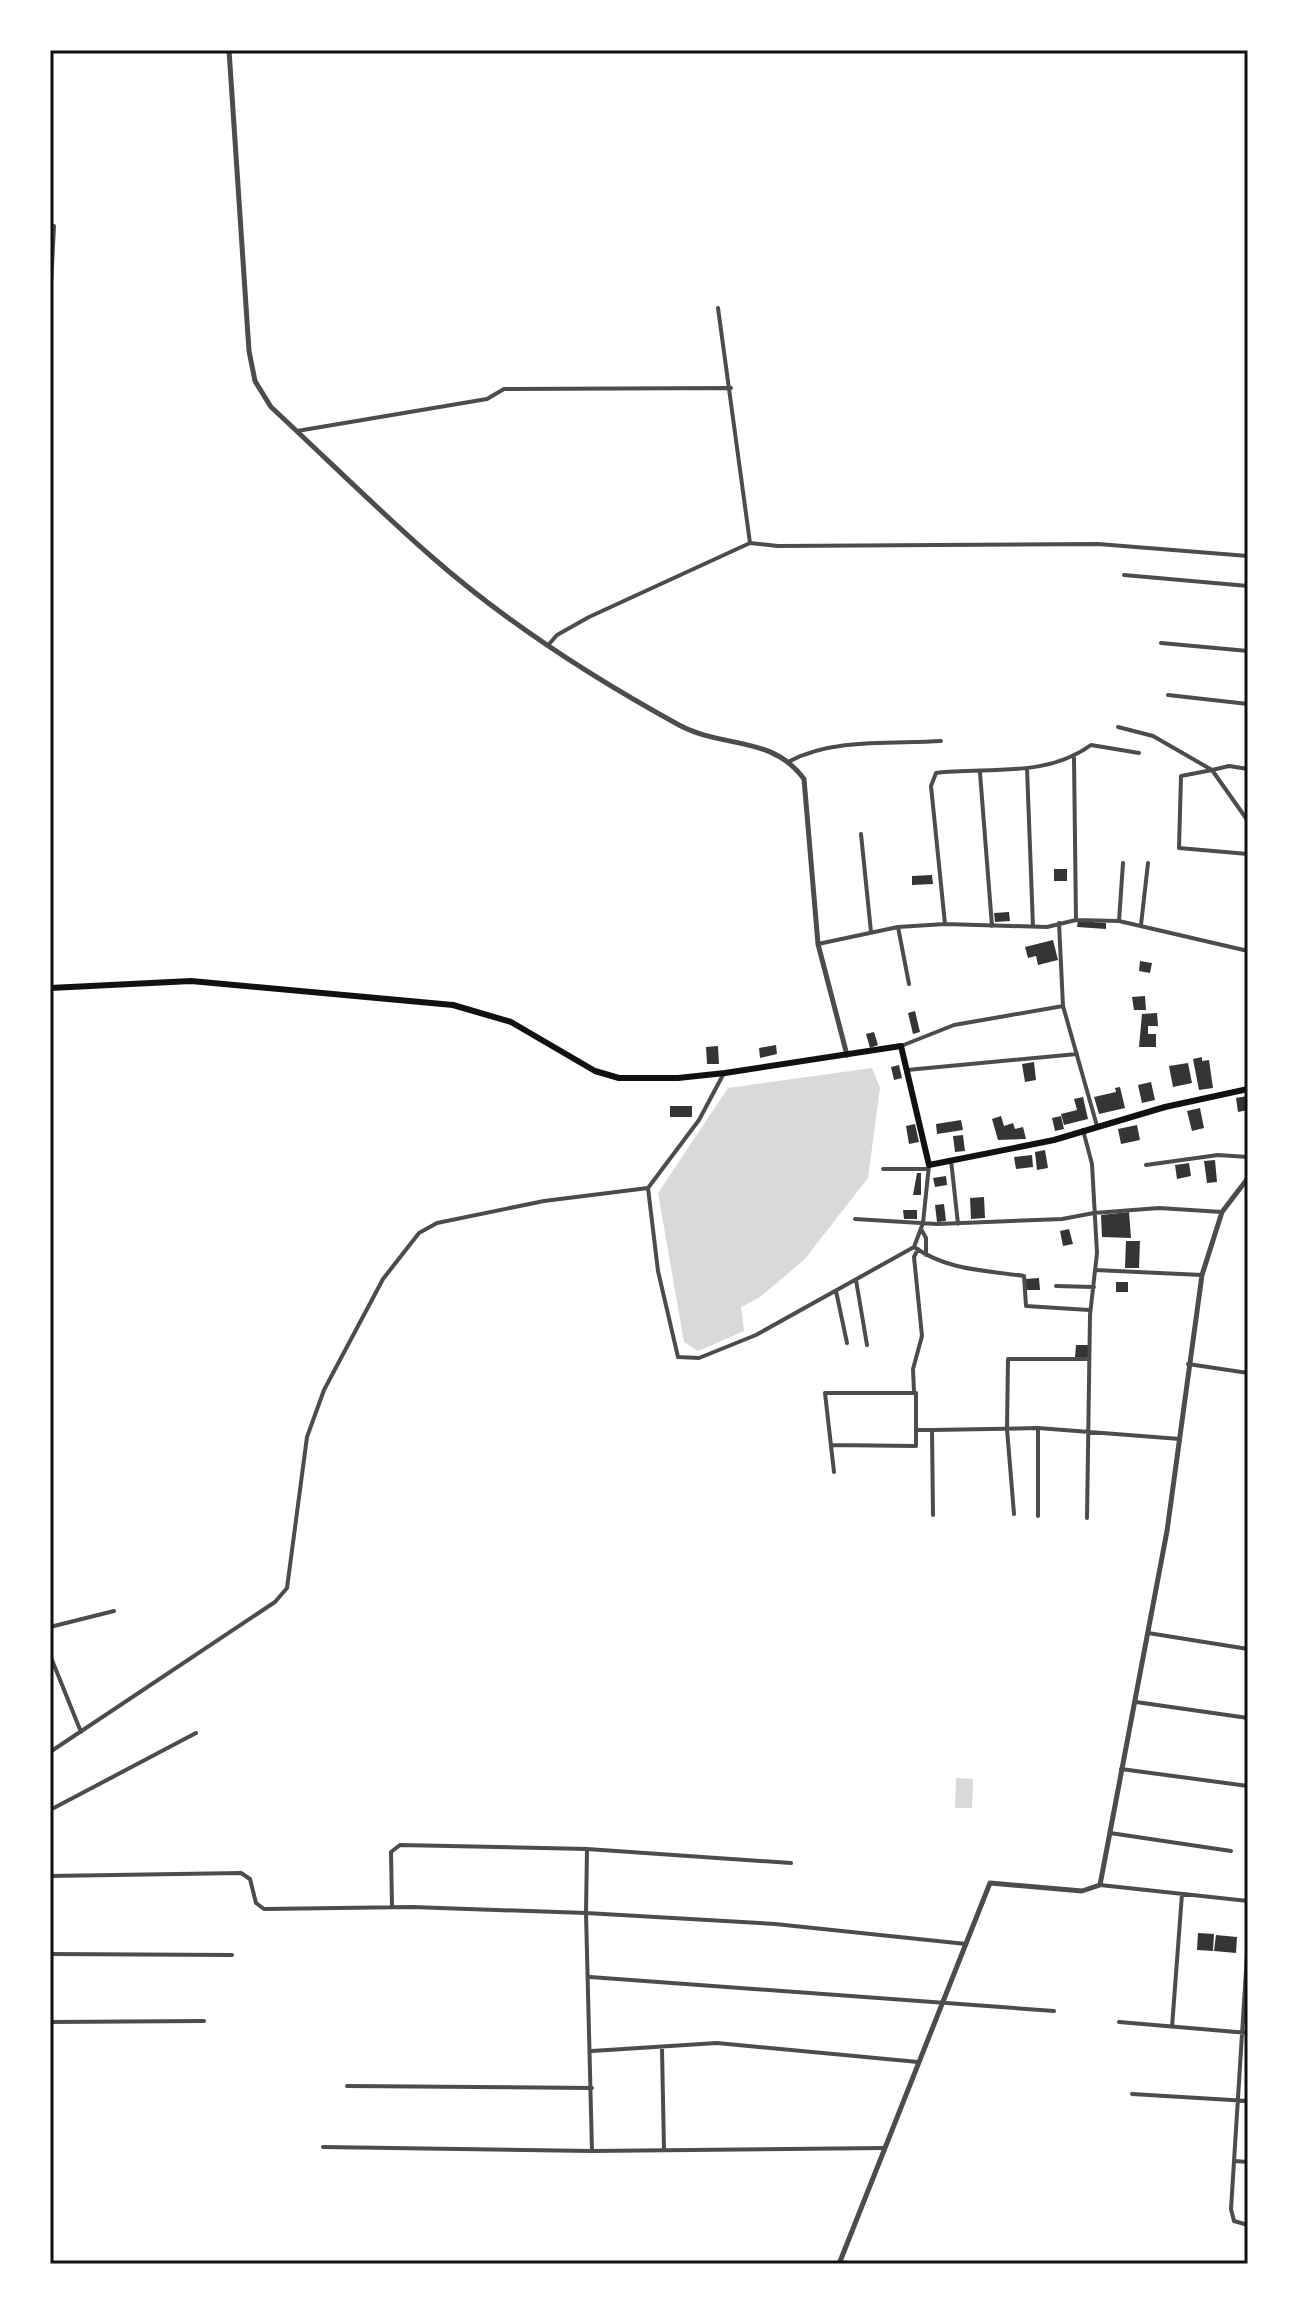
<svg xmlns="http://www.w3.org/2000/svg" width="1298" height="2314" font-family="'Libre Baskerville',serif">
	<rect width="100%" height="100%" fill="#fff"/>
	<path fill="#d9d9d9" d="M872,1068L880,1088L868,1178L804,1260L760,1297L741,1307L744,1331L698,1351L684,1342L658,1193L728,1088Z
		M956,1778L973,1779L972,1808H955Z"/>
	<path fill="#353535" d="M1054,869H1067V881H1054Z
		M932,875L933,884L912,885V876Z
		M1009,912L1010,921L995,922L994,913Z
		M1078,921L1106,923V929L1077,927Z
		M1053,940L1058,960L1038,965L1036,956L1028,958L1025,947Z
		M1140,961L1152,963L1150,973L1139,971Z
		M1145,996L1146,1010H1134L1132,997Z
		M915,1011L920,1032L913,1034L908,1013Z
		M1157,1013L1158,1026H1148V1034H1156V1047H1139L1142,1014Z
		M874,1032L878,1045L870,1048L866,1034Z
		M776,1045L777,1054L760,1058L759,1048Z
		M718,1046L719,1064H707L706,1047Z
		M1202,1057V1061L1209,1060L1213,1088L1199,1090L1193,1059Z
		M1034,1062L1036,1080L1025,1082L1022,1064Z
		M1188,1063L1192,1083L1173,1087L1169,1066Z
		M899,1065L902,1078L894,1080L891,1067Z
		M1151,1082L1155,1100L1142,1103L1138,1085Z
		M1120,1087L1125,1108L1099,1114L1094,1097L1116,1092L1115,1088Z
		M1247,1096L1248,1110L1238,1112L1236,1098Z
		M1083,1097L1088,1119L1064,1125L1061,1114L1077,1110L1074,1099Z
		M670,1106H692V1117H670Z
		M1200,1108L1204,1128L1192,1131L1187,1111Z
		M1001,1116L1004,1126L1013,1123L1015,1129L1023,1127L1026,1139L998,1140L992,1119Z
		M1061,1116L1064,1129L1055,1131L1052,1118Z
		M961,1120L963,1130L937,1134L936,1124Z
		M915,1124L919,1142L909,1144L906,1126Z
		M1137,1125L1140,1140L1121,1144L1118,1129Z
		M963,1135L965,1151L955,1152L953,1136Z
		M1045,1150L1048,1168L1037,1170L1035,1152Z
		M1032,1155L1033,1167L1016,1169L1014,1157Z
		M1215,1160L1217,1182L1207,1183L1204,1161Z
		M1189,1163L1191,1176L1177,1179L1175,1165Z
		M917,1173H921V1195H913Z
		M946,1176L947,1185L935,1187L933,1178Z
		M984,1197L985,1218L971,1219L970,1198Z
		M944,1204L946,1221L937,1222L935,1205Z
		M903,1210H917V1219H904Z
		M1129,1212L1131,1238L1102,1237L1101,1215Z
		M1069,1229L1073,1244L1063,1246L1060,1231Z
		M1126,1241H1140L1139,1268H1125Z
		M1039,1278L1040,1290H1026L1025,1279Z
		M1116,1282H1128V1292H1116Z
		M1076,1345H1088V1357H1075Z
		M1198,1933L1214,1934L1213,1951L1197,1950Z
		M1216,1935L1237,1937L1236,1953L1214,1951Z"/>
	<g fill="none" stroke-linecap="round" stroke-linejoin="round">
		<path stroke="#4c4c4c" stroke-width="4" d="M50,226H54L50,305
			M718,308L750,543
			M297,431L487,399L504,389L731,388
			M1124,575L1248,586
			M550,643L557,635L589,617L750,543L778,546L1098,544L1248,556
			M1161,643L1248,651
			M1168,695L1248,704
			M1118,727L1153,736L1212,770L1229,766L1248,769
			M1074,758L1076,920
			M790,761C833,738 893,744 941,741
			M1027,768L1033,927
			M980,773L992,926
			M1248,821L1212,770L1181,776L1179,848L1248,854
			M861,834L871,932
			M1119,921L1123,863
			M1059,923L1063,1006L1097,1126
			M945,924L931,786L936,773C988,767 1046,778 1091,745L1139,753
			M1141,925L1148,863
			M898,927L909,984
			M818,944L898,927L945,924L1047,927L1076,920L1119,921L1248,951
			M901,1046L954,1025L1063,1006
			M907,1070L1077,1054
			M724,1073L699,1120L648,1188L658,1271L678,1357L699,1358L756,1335L914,1247L923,1223L929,1165
			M1083,1130L1092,1164L1097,1253L1090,1315L1087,1518
			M951,1160L958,1224
			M1146,1165L1218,1155L1248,1157
			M883,1169H928
			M855,1219L937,1224L1062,1219L1094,1213L1159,1208L1222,1212
			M921,1229L926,1238V1255
			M914,1247C949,1271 984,1270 1024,1276L1026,1306L1089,1310
			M1095,1270L1202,1275
			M856,1280L867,1345
			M1056,1286L1094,1287
			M836,1291L847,1343
			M1188,1364L1248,1373
			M914,1392L913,1369L922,1336L914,1257L918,1249
			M917,1430H932
			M831,1445L916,1446V1393H825L834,1472
			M1014,1514L1007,1429L1008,1359H1088
			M933,1515L932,1430L1038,1428L1180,1439
			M1038,1516V1428
			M50,1627L114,1611
			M1148,1633L1248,1649
			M50,1655L81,1732
			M1136,1702L1248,1718
			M50,1752L275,1602L287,1588L307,1437L324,1390L383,1279L419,1233L437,1223L544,1201L648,1188
			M1121,1769L1248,1786
			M50,1810L196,1733
			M1110,1833L1231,1851
			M50,1876L241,1873L250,1879L256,1903L264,1909L412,1907L586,1913L587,1849
			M1100,1885L1248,1901
			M392,1906L391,1852L400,1845L587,1849L791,1863
			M1248,1939L1231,2209L1234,2221L1248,2225
			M50,1954L232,1955
			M590,1977L1054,2011
			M50,2022L204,2021
			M1119,2022L1248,2033
			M1172,2027L1182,1894
			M662,2049L664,2150
			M592,2051L717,2043L918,2062
			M347,2086L592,2088
			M1132,2094L1248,2101
			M323,2147L592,2151L884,2148
			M592,2151L586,1913L775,1924L966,1944
			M1235,2161L1248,2162
			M840,2262L853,2264"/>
		<path stroke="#4c4c4c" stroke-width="5" d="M229,50L249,351L255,381L271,407C325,457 377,509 432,557C506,622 593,678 679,725C724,749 772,735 804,779L818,944L847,1055
			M839,2264L990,1883L1082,1891L1100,1885L1167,1531L1202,1275L1222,1212L1248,1178"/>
		<path stroke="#111" stroke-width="6" d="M50,988L191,981L453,1005L511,1022L595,1071L619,1078H678L725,1073L901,1046L929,1165L1054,1140L1165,1107L1248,1089"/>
	</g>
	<rect width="1298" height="2314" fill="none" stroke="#ffffff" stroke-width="104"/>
	<rect x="52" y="52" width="1194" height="2210" fill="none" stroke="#111" stroke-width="3"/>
</svg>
